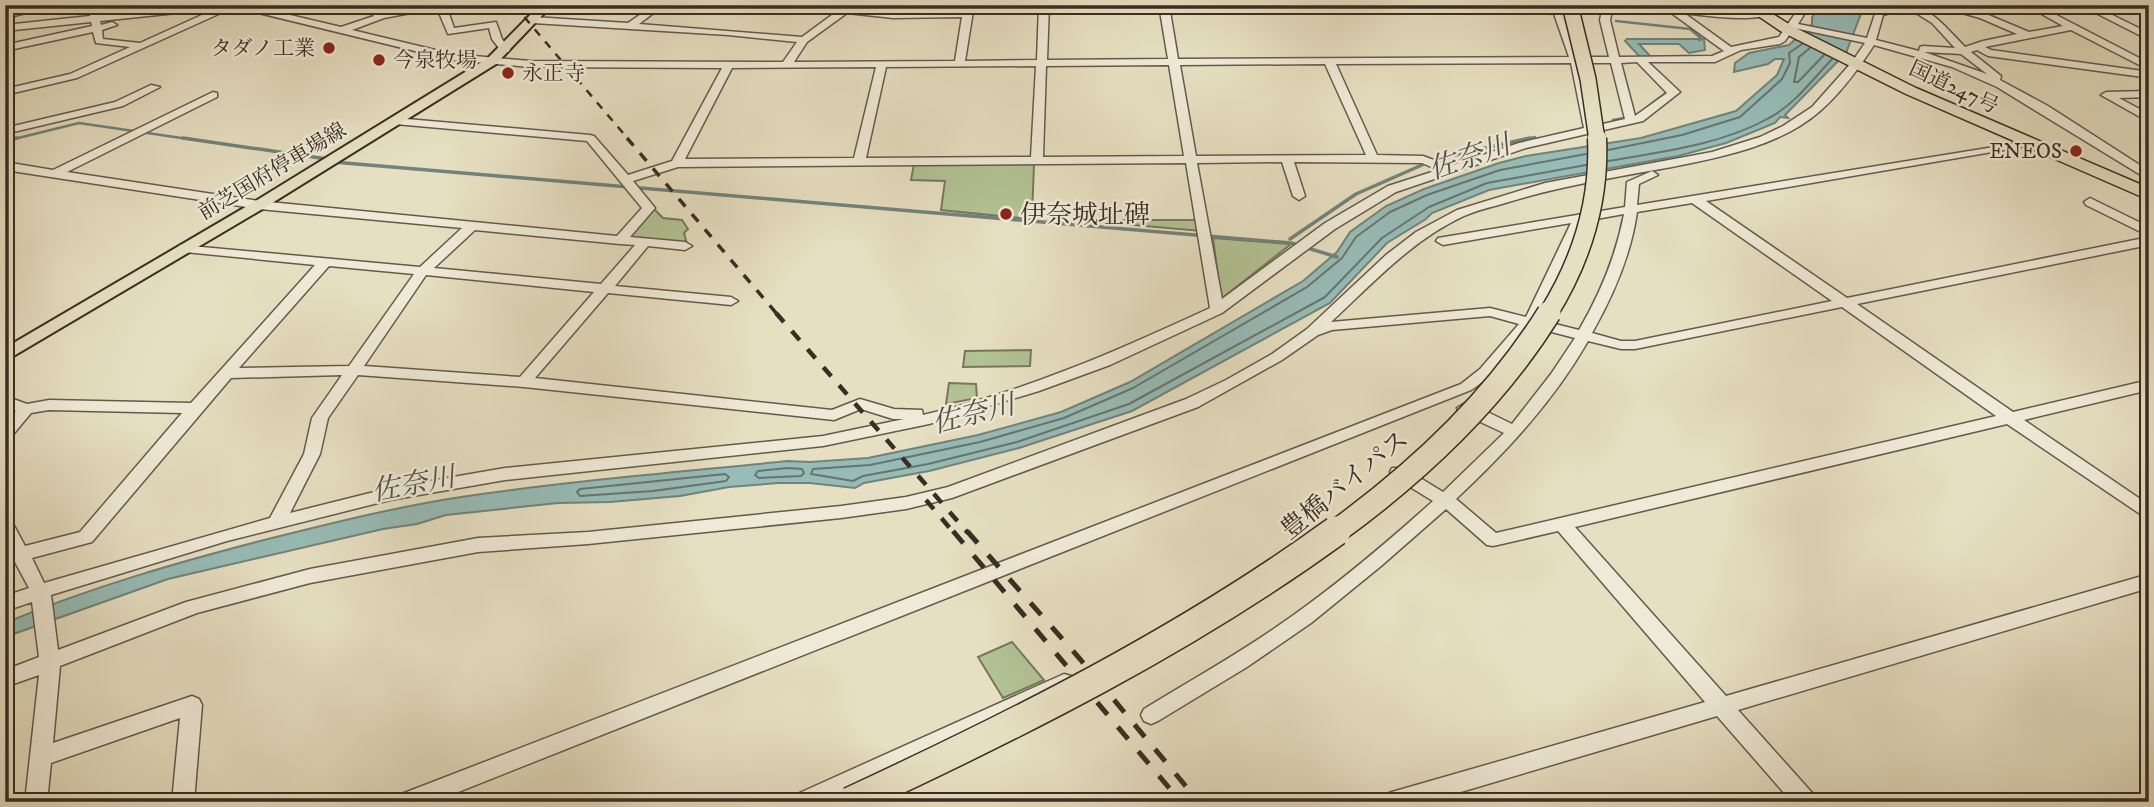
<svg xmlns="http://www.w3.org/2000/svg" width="2154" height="807" font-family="'IM FELL DW Pica','Noto Serif JP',serif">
	<rect width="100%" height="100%" fill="#e6dfc1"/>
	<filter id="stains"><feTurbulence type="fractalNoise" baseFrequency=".00286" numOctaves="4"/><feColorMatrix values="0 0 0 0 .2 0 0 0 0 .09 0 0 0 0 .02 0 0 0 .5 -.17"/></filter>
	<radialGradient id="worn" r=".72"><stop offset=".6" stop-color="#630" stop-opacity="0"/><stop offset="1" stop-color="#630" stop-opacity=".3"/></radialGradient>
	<path fill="#b2c294" stroke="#76785c" stroke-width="2" d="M914,164H1034L1032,216L1029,219L941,210L945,181L911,180Z
		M654,209L663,218L682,220L688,229L684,233L687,244L629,239L628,236Z
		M1121,220H1199L1201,231L1122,224Z
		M1213,238L1291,244L1221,299Z
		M1031,350L1030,366L963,367L965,351Z
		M949,383L976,384L977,398L946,404Z
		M1012,642L1044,680L1003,698L978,657Z"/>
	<path fill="#97bcb7" stroke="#71837c" stroke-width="2" d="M1818,5L1880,6L1862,11L1846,53L1785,115L1788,118L1780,117L1775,123L1726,143L1678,156L1489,190L1432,213L1426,219L1387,243L1330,303L1132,411L1019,448L929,471L864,483L855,488L810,483H779L729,487L680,496L610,502L558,503L446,515L417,524L383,529L168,579L5,637V623C91,587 179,562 268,539C332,523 396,507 461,497C569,481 679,472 788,461L810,462L868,458L978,435L1061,412L1130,382L1303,281L1337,252L1350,232L1386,206L1424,189L1499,163L1526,156L1641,138L1736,111L1777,75L1784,59H1775L1768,64L1734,72L1735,63L1749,53L1789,45L1812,24V18Z
		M1627,39H1704L1705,50L1689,53L1679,44H1639L1651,57L1641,58L1625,41Z"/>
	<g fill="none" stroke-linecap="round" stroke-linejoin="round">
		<path stroke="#68746e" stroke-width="2" d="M1810,48L1799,57L1794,82H1798L1824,55
			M1608,150L1682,135L1740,117L1782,79L1790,63L1789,53L1802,44
			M1586,154L1500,170L1427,195L1390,212L1356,237L1342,258L1307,287L1133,388L1064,418L980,442L870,465L813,469L811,474L853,481L863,476L928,464L1017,442L1129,404L1325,297L1382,238L1429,207L1487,183L1586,165
			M1608,161C1661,152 1721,145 1769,118C1794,105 1813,79 1832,59
			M788,468L802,469L804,473L801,476L759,478L755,475L758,471Z
			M725,474L729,477L726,481L653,491L580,496L577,492L580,489Z"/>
		<path stroke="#71837c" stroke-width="2.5" d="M1464,5L1551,14
			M1616,21L1690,29L1702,39L1699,40
			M1649,106L1667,92
			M1613,120L1624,118
			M10,140L79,123L195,140
			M1522,140L1535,137"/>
		<path stroke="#71837c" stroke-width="3.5" d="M183,138L327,159
			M5,141L17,138
			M1446,157L1530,138
			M333,162L1291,243L1337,257
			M1290,239L1356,194L1422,165"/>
		<defs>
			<path id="minor" d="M41,5H60L5,18V12Z
				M88,5H98L99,15L199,5H248L341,27L374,16L359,5H370L383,13L422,5H446L454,28L496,22L502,39L510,50L508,52H502L492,39L489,28L448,34L437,8L384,18L352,30L452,54L530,61L783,62L797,42L728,35L533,23L528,20L533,17L628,23L654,5H664L639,24L802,37L836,12L783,5L843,7L848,5L852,8L893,12L963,11L964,5H974L965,61L1037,60L1039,5H1049L1047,60L1168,59L1159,5H1169L1178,59L1569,57L1551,5H1560L1579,57H1609L1600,20L1603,5H1613L1610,20L1619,57L1712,56L1724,51L1670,12L1637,5L1740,11L1793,5C1765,25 1717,17 1684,13L1731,47L1779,37L1801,5H1810L1798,24L1867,38L1876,11C1927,0 1932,13 1965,47L1983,41L2017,34L1980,18L1933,5H1950L1986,14L2029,32L2063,26L2026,5H2037L2149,63V70L2071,30L1985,47L1991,50L2143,71L2148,74L2143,77L1988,56L1977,50L1971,52L2001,76L2000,80L2048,106L2149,171V180L1997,87L1952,67L1874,45C1859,68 1841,93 1820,111C1780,146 1722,157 1672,167C1616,177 1560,186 1505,203C1492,207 1477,210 1464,216C1412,240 1373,283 1331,322L1490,308L1526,317L1571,223L1443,245L1436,241L1438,238L1625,207L1627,182L1652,171L1658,175L1639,184L1637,205L2031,141L2033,143L2027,146L1706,201L1847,298L2149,237V245L1857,304L2013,412L2149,380V390L2024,420L2149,505V520L2007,424L1575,527L1726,696L2149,574V588L1738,710L1814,795L1817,802H1792L1717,716L1427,802H1381L1384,795L1392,792L1705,702L1558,531L1493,546L1487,545L1446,509L1381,566L1311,623L1247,667L1158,721L1151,724L1144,721L1141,715L1144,709C1188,682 1233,657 1275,628C1331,590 1383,546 1433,501L1392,476L1390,472L1392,468H1404L1443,492L1504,433L1459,412L1457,408L1465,403L1471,404L1512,424L1551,374L1575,338L1532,327C1508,345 1498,374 1471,390L433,802H396L399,795L1461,384L1480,369L1519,324L1490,316L1332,330L1318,335L1282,360L1198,407L952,498L906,509L841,518L588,544L478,552L310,583L197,613L60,666L53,743L192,696L199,699L202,705L194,802H172L180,718L51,763L47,802H25L39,675L5,687V670L39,657L32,602L5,611V596L29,588L15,562L5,565V551L9,550L5,542V518L11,520L25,546L80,532L182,413L49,410L31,413L11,437L5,438V423L16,411L5,407V396L27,404L49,400L191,403L315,265L185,252L178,248L180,245L420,267L462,228L259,209L5,170V162L53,170L213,92L217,93V97L67,172L259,201L617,236L642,208L587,141L395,124L389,121L395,118L590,135L594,136L628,175L672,161L722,68L530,67L452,60L234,7L77,78L5,95V89L70,74L130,47L96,43L93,32L5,51V45L92,26L91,22L5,31V25L90,16ZM1908,8L1932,23L1955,48L1923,46L1920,47L1919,51L1876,40L1883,15ZM215,9L140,43L103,39L102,30L117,25L112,22L101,25L100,21ZM847,13L893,18L962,17L955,61L794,62L807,42ZM1794,28L1865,43L1852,62L1812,107L1783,126L1760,137L1712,152L1545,183L1457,210L1416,232L1386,255L1307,329L1272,354L1226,380L1186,399L948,487L906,497L841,506L588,532L478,538L310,569L186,602L58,650L51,595L227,541L390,500L505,480L823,446L929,424L1039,391L1110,365L1222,313L1335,229L1396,192L1526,148L1643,121L1680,92L1648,62H1715L1741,50L1780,44L1785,41ZM1924,52L1961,54L1987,74ZM1637,62L1667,93L1635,116L1621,63ZM1571,63L1584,128L1519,143L1450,166L1423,156L1377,155L1336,64ZM1581,63H1611L1625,119L1594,126ZM1325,64L1366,155L1196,156L1180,65ZM1169,65L1184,156L1043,157L1046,66ZM1036,66L1031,157L866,158L886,67ZM876,67L854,158L685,159L732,68ZM1282,162L1293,196L1299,200L1305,196L1294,162L1422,163L1438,170L1388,186L1325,223L1222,299L1197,163ZM1186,163L1210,308C1117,351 1024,392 923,415L922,410L894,409L860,399L832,410L535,378L608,293L731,305L738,301L731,297L615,286L648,246L685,250L692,246L685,242L630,237L655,208L633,181L678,167ZM1692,203L1832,301L1635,341H1621L1592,333C1613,296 1631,255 1637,212ZM1624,214C1616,256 1600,294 1579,330L1539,320L1585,221ZM475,230L620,244L635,245L601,284L434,268ZM329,266L414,274L349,366L239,368ZM426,275L594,292L520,377L364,366ZM1842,307L1996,416L1496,533L1456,499C1507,451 1553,402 1588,341L1621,349H1635ZM342,375L312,418L304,454L270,518L44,583L32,558L92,542L231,378ZM358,375L524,387L834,420L861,409L893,419H904L823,436L505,468L390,488L290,513L320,454L328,418Z
				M2080,5H2092L2149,33V40Z
				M2125,5H2137L2149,10V17Z
				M151,85L160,87L123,106L5,134V128L115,102Z
				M2149,91V97L2119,98L2149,114V122L2101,95L2106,92Z
				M2090,198L2149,227V236L2086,205L2084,202Z
				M1064,674L1071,676L1074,682L1071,688L827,802H792L795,795Z"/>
			<path id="major" d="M540,5H552L496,64L264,208L5,361V348L254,202L488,58Z"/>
			<path id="highway" d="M1555,5H1568L1584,38L1582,41H1572Z
				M1742,5H1758L1792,26L1916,88L2149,188V200L1906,94L1782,32Z"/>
		</defs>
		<use href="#minor" stroke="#645a4b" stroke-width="3"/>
		<use href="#major" stroke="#392d24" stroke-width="4"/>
		<use href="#highway" stroke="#392d24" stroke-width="3"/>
		<use href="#minor" fill="#efead7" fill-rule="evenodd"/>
		<use href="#major" fill="#e6dfc1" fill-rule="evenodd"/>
		<use href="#highway" fill="#e6dfc1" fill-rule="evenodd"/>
		<path stroke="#392d24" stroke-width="2.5" stroke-dasharray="8 8" stroke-linecap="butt" d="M514,5L629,140"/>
		<path stroke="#392d24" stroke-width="3.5" stroke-dasharray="10 10" stroke-linecap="butt" d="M627,138L777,314"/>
		<path stroke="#392d24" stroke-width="4.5" stroke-dasharray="12 12" stroke-linecap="butt" d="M776,313L968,533
			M926,500L954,533"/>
		<path stroke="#392d24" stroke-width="5" stroke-dasharray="16 16" stroke-linecap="butt" d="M953,531L1181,802
			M967,531L1080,659L1199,802"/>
		<defs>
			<path id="highway-bridge-far3" d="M1570,5L1588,79L1597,140"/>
			<path id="highway-bridge-far2" d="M1548,314C1581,261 1600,201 1597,138"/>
			<path id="highway-bridge-far1" d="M1334,533C1417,473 1495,400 1549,313"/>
			<path id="highway-bridge" d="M850,802C1018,724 1186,640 1336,531"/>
		</defs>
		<use href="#highway-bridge-far3" stroke="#392d24" stroke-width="18" stroke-linecap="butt"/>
		<use href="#highway-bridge-far2" stroke="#392d24" stroke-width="21" stroke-linecap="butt"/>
		<use href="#highway-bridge-far1" stroke="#392d24" stroke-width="26" stroke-linecap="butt"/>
		<use href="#highway-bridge" stroke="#392d24" stroke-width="32" stroke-linecap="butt"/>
		<use href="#highway-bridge-far3" stroke="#e6dfc1" stroke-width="15"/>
		<use href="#highway-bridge-far2" stroke="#e6dfc1" stroke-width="18"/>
		<use href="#highway-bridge-far1" stroke="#e6dfc1" stroke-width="23"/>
		<use href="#highway-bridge" stroke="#e6dfc1" stroke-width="29"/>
	</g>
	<g fill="#8f2418" stroke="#efead7" stroke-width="2.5">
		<circle cx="329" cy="48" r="7"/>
		<circle cx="379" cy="60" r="7"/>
		<circle cx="508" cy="73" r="7"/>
		<circle cx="2076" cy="151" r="7"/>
		<circle cx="1006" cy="214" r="7"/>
	</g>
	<g text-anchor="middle" stroke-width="5" stroke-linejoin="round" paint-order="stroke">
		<g font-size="21" fill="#392d24" stroke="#efead7" text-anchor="end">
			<text x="315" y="55">タダノ工業</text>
			<text x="393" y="67" text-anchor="start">今泉牧場</text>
			<text x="522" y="80" text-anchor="start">永正寺</text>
			<text x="2062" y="158">ENEOS</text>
		</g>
		<g font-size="21" fill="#392d24" stroke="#efead7">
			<text transform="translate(1954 87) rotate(25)" y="7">国道247号</text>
			<text transform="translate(272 171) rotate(-31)" y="7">前芝国府停車場線</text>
		</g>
		<g font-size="26" fill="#392d24" stroke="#efead7" text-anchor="start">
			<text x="1020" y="223">伊奈城址碑</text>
		</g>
		<g font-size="26" fill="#392d24" stroke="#efead7">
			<text transform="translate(1344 484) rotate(-39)" y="9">豊橋バイパス</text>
		</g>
		<g font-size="28" font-style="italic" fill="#505149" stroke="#efead7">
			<text transform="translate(1469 156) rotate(-19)" y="10">佐奈川</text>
			<text transform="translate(973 413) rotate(-14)" y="10">佐奈川</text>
			<text transform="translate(413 483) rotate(-11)" y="10">佐奈川</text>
		</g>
	</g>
	<rect width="2154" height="807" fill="none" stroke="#e6dfc1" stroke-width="28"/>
	<rect x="7" y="7" width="2140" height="793" fill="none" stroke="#392d24" stroke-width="3.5"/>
	<rect x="14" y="14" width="2126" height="779" fill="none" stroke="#392d24" stroke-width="2"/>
	<rect width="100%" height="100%" filter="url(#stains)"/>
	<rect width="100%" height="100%" fill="url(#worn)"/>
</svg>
